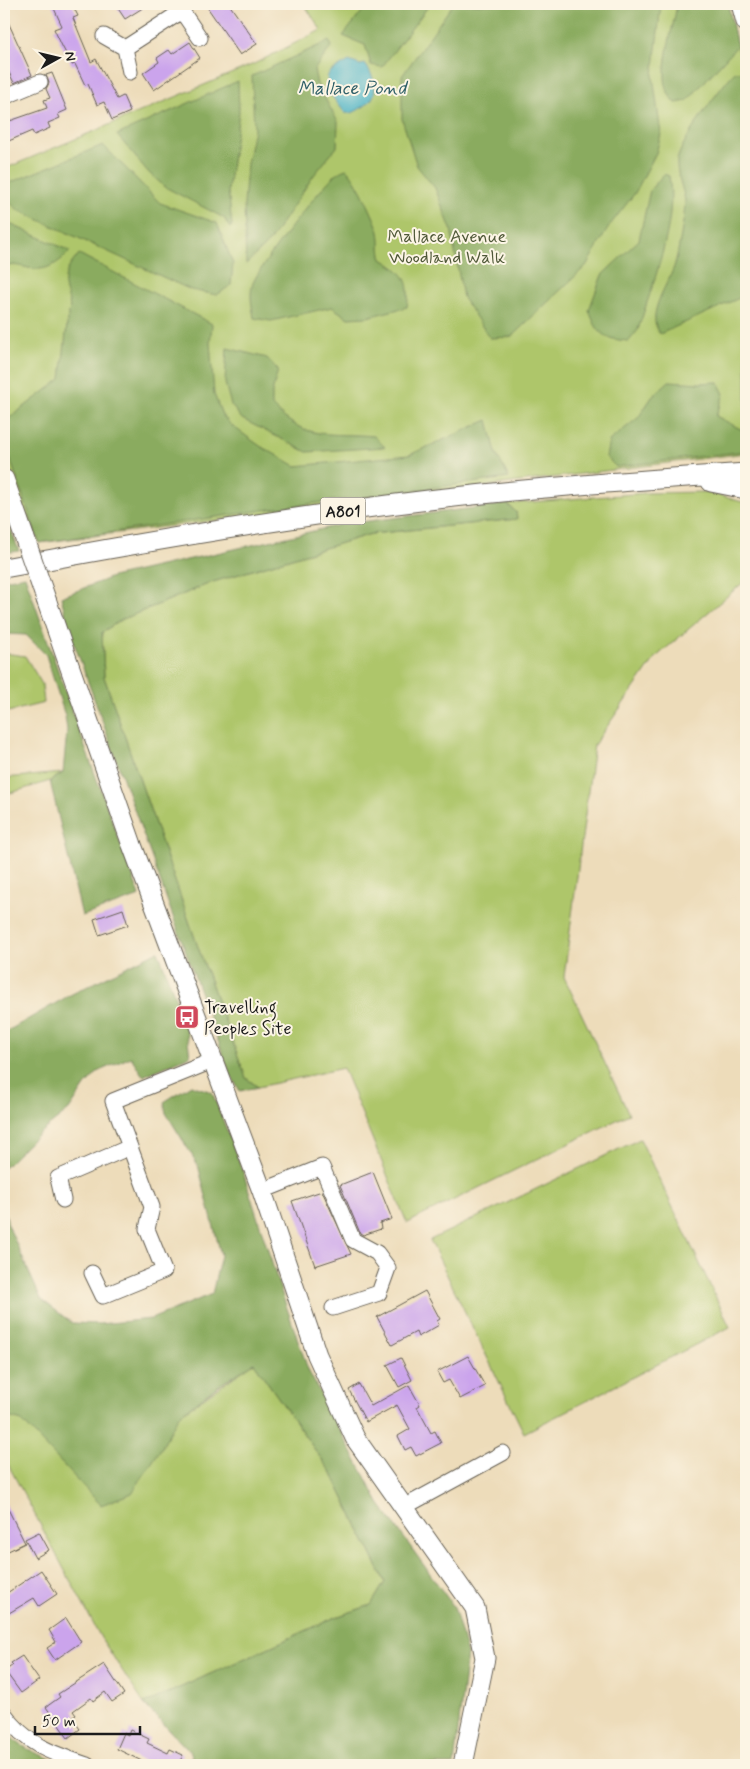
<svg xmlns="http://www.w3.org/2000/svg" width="750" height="1769" font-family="Mynerve,sans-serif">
	<rect width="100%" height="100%" fill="#fcf5e5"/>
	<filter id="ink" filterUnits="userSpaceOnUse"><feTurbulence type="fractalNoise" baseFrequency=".02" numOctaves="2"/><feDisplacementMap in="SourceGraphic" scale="10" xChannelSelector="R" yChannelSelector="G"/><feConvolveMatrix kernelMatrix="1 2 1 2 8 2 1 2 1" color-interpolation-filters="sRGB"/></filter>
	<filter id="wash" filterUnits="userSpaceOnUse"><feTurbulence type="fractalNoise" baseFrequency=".0096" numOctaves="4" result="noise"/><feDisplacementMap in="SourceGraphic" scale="20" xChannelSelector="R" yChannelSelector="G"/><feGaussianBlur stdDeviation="1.12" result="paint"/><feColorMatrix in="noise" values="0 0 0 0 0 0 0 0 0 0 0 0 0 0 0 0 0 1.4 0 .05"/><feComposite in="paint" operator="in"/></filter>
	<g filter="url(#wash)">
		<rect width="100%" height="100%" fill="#eddcba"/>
		<path fill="#aec66b" stroke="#657144" d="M304,4H728L737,46L746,71V453L39,543L4,466V169L254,64L321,30Z
			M707,492L746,503V580L656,657L594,745L564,977L629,1114L407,1223L343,1068L258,1087L246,1078L199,950L104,677L102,632L123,619L213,582L371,534L517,519L516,512L507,504L646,493Z
			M4,653L25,656L42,684L44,703L4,713Z
			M63,773L50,781L4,795V778Z
			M640,1139L730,1327L524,1433L430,1240Z
			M254,1363L332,1474L385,1582L371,1605L336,1617L144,1704L101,1638L4,1457V1416L162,1447L179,1415Z"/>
		<path fill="#8aab5f" stroke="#53643e" d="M368,4H430L382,67L371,65L365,45L343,36Z
			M453,4H661L653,76L661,134L656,153L635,193L610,225L586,266L511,337L490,338L463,298L451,229L435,188L417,166L402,119V76Z
			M677,4H728L737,46L687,101L676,103C652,85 674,29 677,4Z
			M329,41L332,46L314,70L317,84L338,122L337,147L314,175L269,242L246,264L244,205L247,164L254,129L252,76Z
			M735,72H742L746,80V295L660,334C645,315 667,286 674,267C678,255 685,215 685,202C684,189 676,175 677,161C680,142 721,86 735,72Z
			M238,81L239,112L228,190L232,225L230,228L224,218L165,187L149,173L117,135Z
			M103,145L160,203L217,223L233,264L231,285L217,295L191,290L18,210L4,197V185Z
			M346,169C354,173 377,222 379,232C381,241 379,249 382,259C405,273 411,280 407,307L367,317L348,318L332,307L271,321L254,318C252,306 249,294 253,283C261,264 320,188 336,174C339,172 343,170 346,169Z
			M664,174L669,176C678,223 652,285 638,330L629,341C603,339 598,335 589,310L602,275L639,240L650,190Z
			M4,219L10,224L70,251C63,259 51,269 39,269C26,270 16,261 4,268Z
			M79,254L212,324L210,343L214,394L222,415L231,425L260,446L296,466L409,455L488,420L496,453L509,478L278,508L39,543L4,441V408L8,419L61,379L68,315C74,303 63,293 65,279C66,269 73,262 79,254Z
			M227,348L267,358L278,370L272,393V406C306,442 329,432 374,436L385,447L307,452L242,419L231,405L225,383Z
			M669,381L700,383L718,382L724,394L716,416L746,432V451L616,467L606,457L609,441L638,418L652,397Z
			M507,504L516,512L517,519L371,534L213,582L123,619L102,632L104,677L199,950L246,1078L258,1087L240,1091L230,1074L70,632L61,597L112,577L344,524Z
			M4,512L19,551L4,553Z
			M25,576L86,750L140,896L82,916L50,781L63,773L67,730L65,716L46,655L26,635L4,634V580Z
			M158,951L186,1026L190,1056L143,1076L131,1057L99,1071L85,1086L69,1110L36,1136L4,1168V1033L70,995Z
			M191,1085L212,1092L243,1172L280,1288L309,1372L379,1503L454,1607L467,1654L454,1765H189L192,1754L144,1704L336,1617L371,1605L385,1582L332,1474L254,1363L218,1386L179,1415L162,1447L132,1493L101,1505L22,1421L4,1416V1204L8,1225L41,1299L72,1323L99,1324L151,1319L212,1294L221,1255L198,1165L166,1113L164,1102Z
			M4,1728C15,1748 47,1757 67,1765H4Z"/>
		<path fill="#46b1c4" stroke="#316670" d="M349,61L360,65L365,64C376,79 381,96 363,107C356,111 353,114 345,113L331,95L327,77L330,72Z"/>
		<g id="blocks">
			<path fill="#cba4ec" d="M52,4H72L78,16L73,18L91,62L96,59L117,99L123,96L130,112L112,120L104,102L97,105L88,84L85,85L75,64L72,65L62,46L54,29L62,26Z
				M115,4H149L125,19Z
				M205,4H229L257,44L240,55Z
				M4,13L32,75L14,83L4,62Z
				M190,42L200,58L154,90L143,73L159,62L157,58L169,50L172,54Z
				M52,73L67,110L58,114L60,118L48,123L50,128L34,135L32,131L4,143V123L47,108L44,100L50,98L46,89L49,83L46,75Z
				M123,909L128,925L99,935L94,919Z
				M373,1172L392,1219L380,1223L381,1229L363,1235L360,1233L340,1185Z
				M322,1191L351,1254L315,1266L292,1201Z
				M425,1291L440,1319L437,1321L439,1325L418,1337L416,1332L392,1345L377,1317Z
				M468,1356L485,1386L460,1399L449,1380L443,1383L437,1372Z
				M401,1358L412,1380L399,1387L387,1365Z
				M359,1384L371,1406L409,1385L420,1405L417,1407L431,1433L435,1431L441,1443L416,1456L411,1447L405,1450L398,1436L410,1429L397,1405L366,1422L349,1390Z
				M4,1501L25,1543L4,1553Z
				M39,1532L49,1550L35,1558L25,1539Z
				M41,1570L57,1594L39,1606L34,1598L4,1616V1595Z
				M66,1618L81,1642L55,1660L47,1648L56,1642L49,1630Z
				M22,1656L39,1680L21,1693L5,1671L13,1665L11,1663Z
				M104,1664L124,1694L112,1702L105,1692L93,1701L91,1698L73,1711L76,1715L72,1718L80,1729L68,1738L46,1707L60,1697L58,1694Z
				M130,1730L149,1739L147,1743L168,1753L170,1749L183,1755L178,1765H169L159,1761L157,1765H150L117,1749L124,1733L128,1735Z"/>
		</g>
	</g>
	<g filter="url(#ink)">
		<use href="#blocks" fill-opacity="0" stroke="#655f53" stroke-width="1"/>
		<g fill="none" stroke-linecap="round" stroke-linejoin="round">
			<defs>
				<path id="minor" d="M177,4L200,38
					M104,36L125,48L130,72
					M125,48L182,11
					M4,97L40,82
					M262,1191L322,1167L353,1240L377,1253L388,1268L379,1293L333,1308
					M63,1200L58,1178L130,1147
					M92,1273L103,1296L164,1271L147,1229L152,1207L113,1101L212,1061
					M404,1507L503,1453
					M4,1713C26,1745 51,1753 87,1765"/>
				<path id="major" d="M741,4L746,22
					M4,479L25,539
					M711,482L746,489
					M4,568C148,541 292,516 437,499C540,487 643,480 746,473
					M47,602L132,845L262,1191L317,1355L355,1438L475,1608L485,1658L463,1765"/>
			</defs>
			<use href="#minor" stroke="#655f53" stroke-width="17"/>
			<use href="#major" stroke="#655f53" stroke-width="21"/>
			<use href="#minor" stroke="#fff" stroke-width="15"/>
			<use href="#major" stroke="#fff" stroke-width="19"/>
			<defs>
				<path id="major-bridge" d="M25,539L47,602"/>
			</defs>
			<use href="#major-bridge" stroke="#655f53" stroke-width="21" stroke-linecap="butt"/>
			<use href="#major-bridge" stroke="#fff" stroke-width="19"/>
		</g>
	</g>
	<defs>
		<symbol id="bus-square" viewBox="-11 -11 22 22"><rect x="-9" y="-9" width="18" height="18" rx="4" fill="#d1495b" stroke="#fcf5e5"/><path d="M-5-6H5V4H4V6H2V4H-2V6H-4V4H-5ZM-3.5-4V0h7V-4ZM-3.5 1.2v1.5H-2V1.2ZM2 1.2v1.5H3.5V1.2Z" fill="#fff"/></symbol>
	</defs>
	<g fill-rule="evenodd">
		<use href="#bus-square" x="173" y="1003" width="28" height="28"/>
	</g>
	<g text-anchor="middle" stroke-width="4" stroke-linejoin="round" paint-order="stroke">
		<rect fill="#fcf5e5" stroke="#5f5d58" stroke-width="1" x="320.5" y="497.5" width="45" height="27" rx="4"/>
		<g font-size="16" font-weight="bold" fill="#1c1c1c">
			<text x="343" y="517">A801</text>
		</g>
		<g font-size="18" fill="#4f5838" stroke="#fcf5e5">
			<text x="447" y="242">Mallace Avenue<tspan x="447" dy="21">Woodland Walk</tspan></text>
		</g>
		<g font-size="18" fill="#1c1c1c" stroke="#fcf5e5" text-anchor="start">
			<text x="204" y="1013">Travelling<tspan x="204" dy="21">Peoples Site</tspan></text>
		</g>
		<g font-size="19" font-style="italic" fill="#2f5f68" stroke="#fcf5e5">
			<text x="352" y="94">Mallace Pond</text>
		</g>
	</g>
	<rect width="750" height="1769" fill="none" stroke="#fcf5e5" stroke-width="20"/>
	<g transform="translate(58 58) rotate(82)" stroke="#fcf5e5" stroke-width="4" paint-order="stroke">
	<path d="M0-4L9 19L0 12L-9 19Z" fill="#1c1c1c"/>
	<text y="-8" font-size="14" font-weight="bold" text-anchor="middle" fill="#1c1c1c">N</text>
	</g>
	<path d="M35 1726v8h105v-8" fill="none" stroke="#1c1c1c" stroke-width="2.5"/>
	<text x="42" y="1726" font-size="15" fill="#1c1c1c" stroke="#fcf5e5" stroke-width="4" paint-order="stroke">50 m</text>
</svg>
